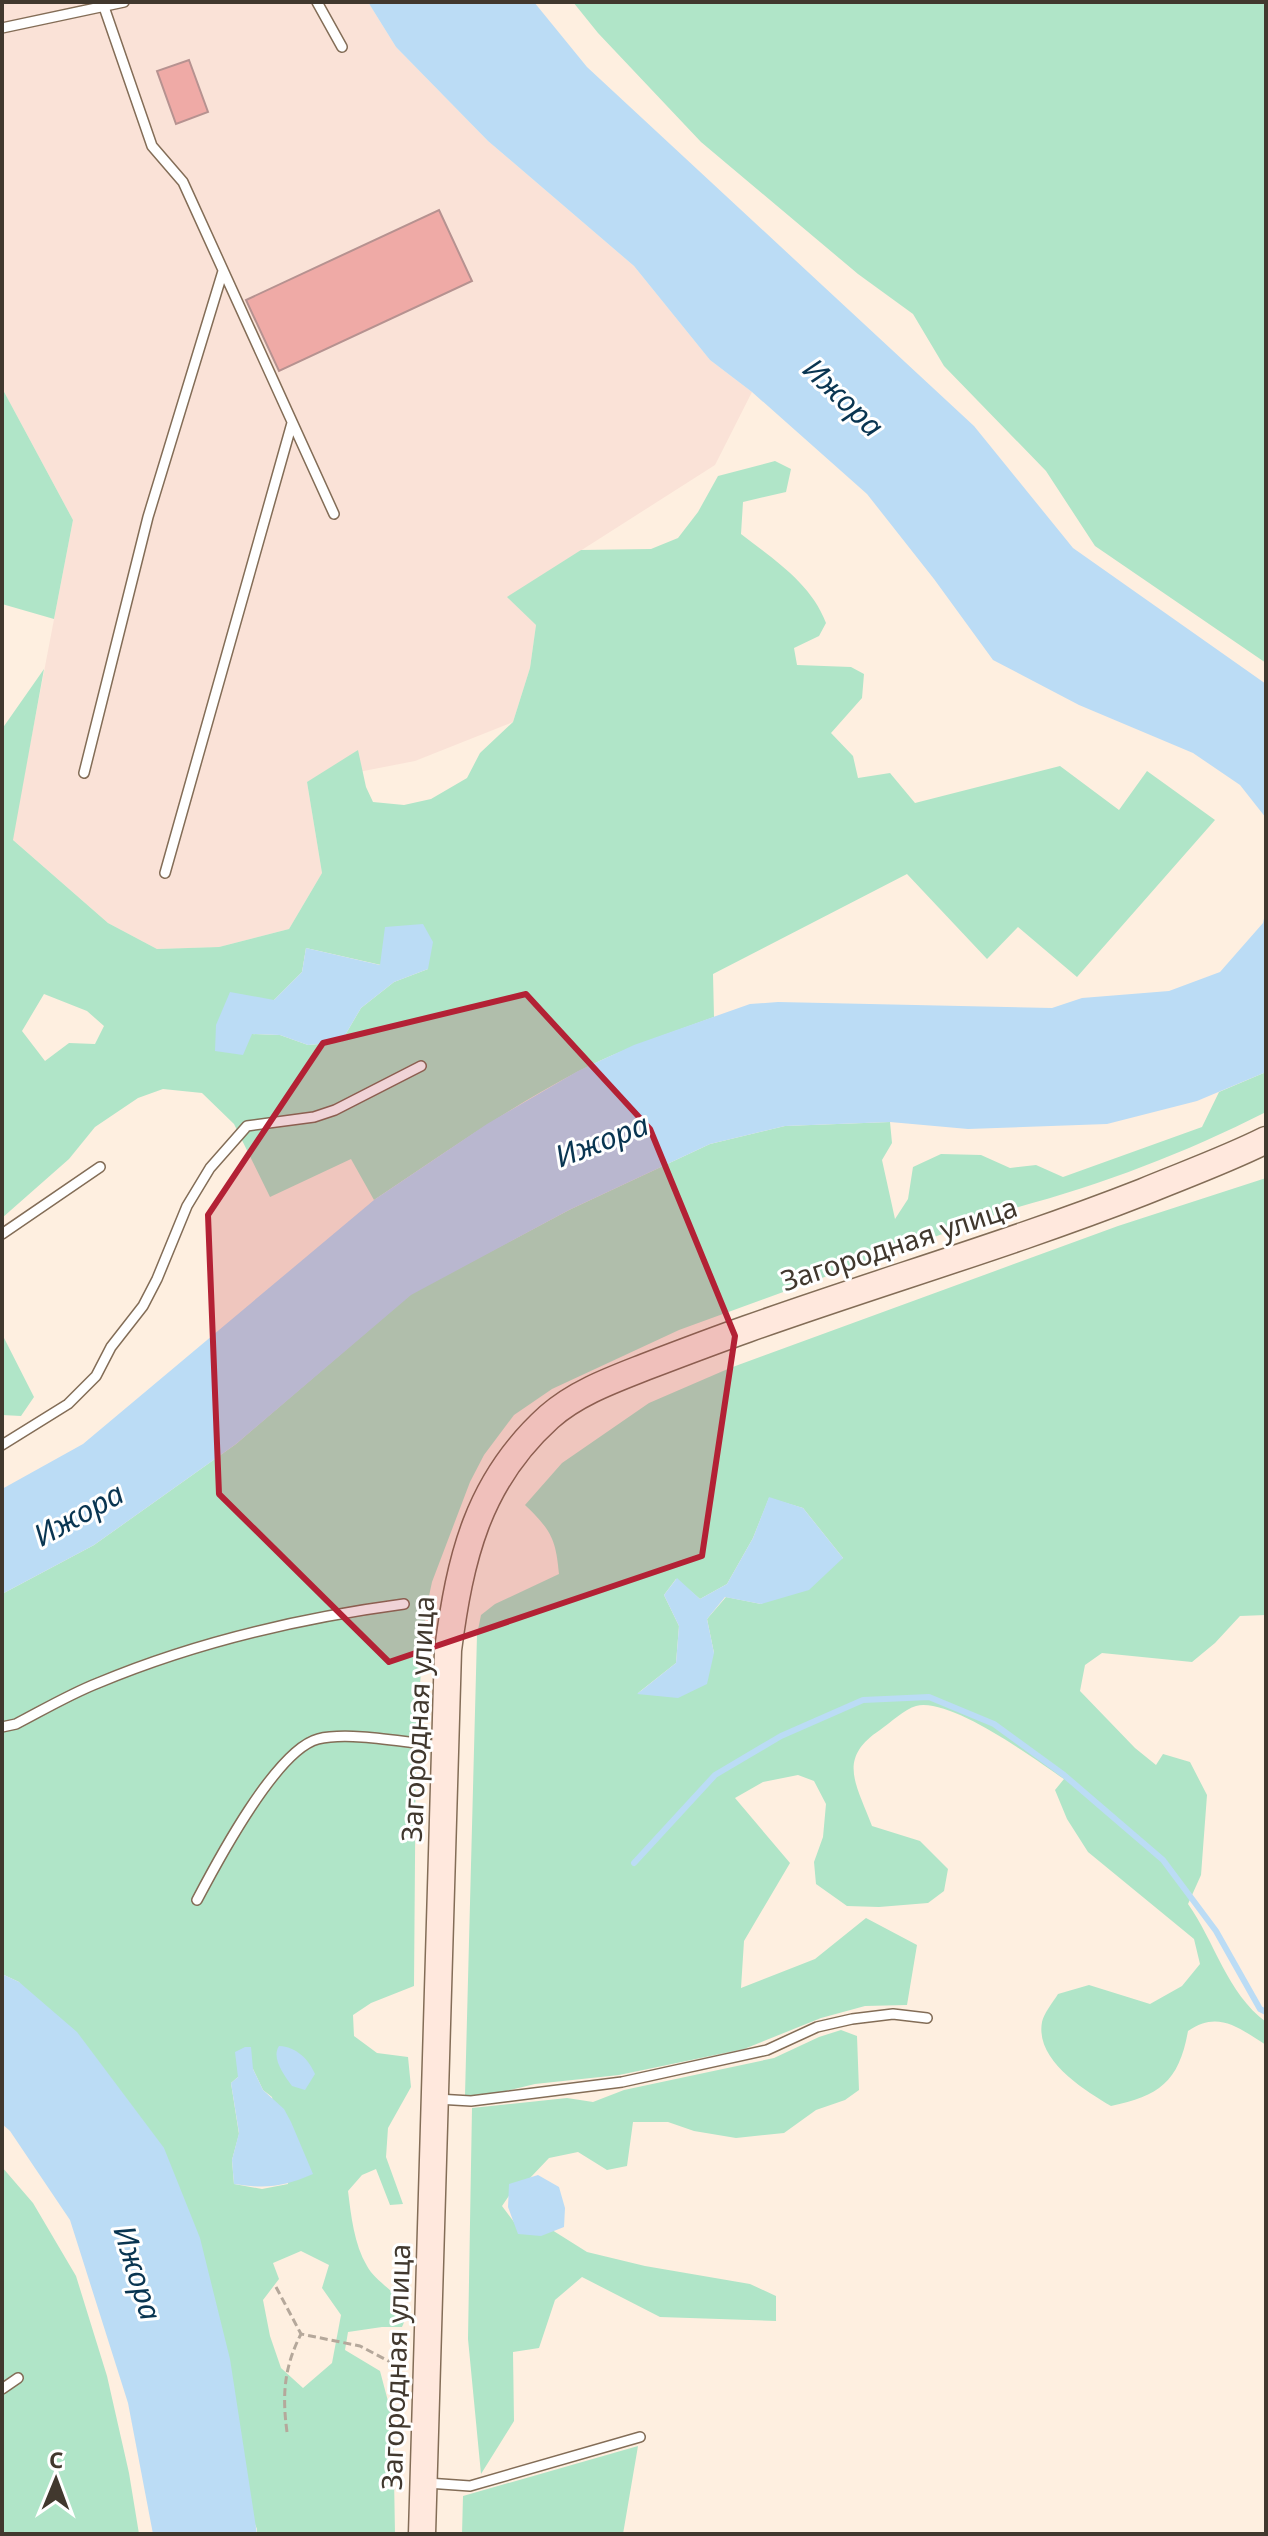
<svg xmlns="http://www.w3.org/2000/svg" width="1268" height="2536" font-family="'Noto Sans',sans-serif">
	<rect width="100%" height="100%" fill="#feefe0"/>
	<path fill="#fae2d7" d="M2,2H368L396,47L488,141L634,266L710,360L752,392L715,465L508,597L536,625L530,668L513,722L415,761L307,782L322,873L289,929L219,947L157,949L108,923L12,839L73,520L2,388Z"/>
	<path fill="#b0e5c8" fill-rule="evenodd" d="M573,2H1266V663L1095,546L1046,471L944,366L913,314L858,274L701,142L598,33Z
		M2,388L73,520L54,619L2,604Z
		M775,461L791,469L786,492L743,502L741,534C773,559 811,583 826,623L819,636L794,648L797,665L851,667L864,674L862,698L831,733L853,756L858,778L890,773L915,803L1060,766L1119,810L1147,771L1215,820L1077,977L1018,927L987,959L907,874L713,974L714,1017C668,1034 621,1049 577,1072C507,1109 441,1155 374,1200L351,1159L270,1197L234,1124L202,1093L163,1089L138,1098L95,1127L69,1159L2,1218V729L44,669L13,840L108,923L157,949L219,947L289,929L322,873L307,782L358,750L366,787L373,802L404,805L431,799L467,778L480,753L513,722L530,668L536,625L507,597L581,550L651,549L678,538L698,512L718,476ZM306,948L381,965L428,969L394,982L361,1008L341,1042L308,1045L280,1035L252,1034L274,1000L302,972ZM44,994L87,1011L104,1026L95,1044L69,1043L45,1061L22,1031Z
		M1266,1072V1112C1183,1154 1101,1185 1011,1209L679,1330L552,1389L514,1415L484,1455L470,1482L432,1582L426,1610L416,1734L414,1986L371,2003L353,2015L354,2036L377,2053L408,2057L411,2087L388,2128L386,2157L403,2204L390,2205L376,2169L362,2175L348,2191C351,2215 354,2244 367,2266C378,2287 416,2299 402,2327H382L348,2332L345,2350L380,2371L393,2420L395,2534H257V2529L19,1982L2,1974V1594L94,1545L236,1444L411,1294L569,1210L710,1144L785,1126L890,1122L892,1143L882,1160L895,1219L908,1199L913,1167L941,1154L981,1155L1010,1168L1036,1165L1063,1177L1202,1127L1219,1092ZM253,2069L263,2090L272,2097L288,2184L262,2189L234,2184L232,2160L239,2134L231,2083L238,2077V2072ZM301,2251L329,2265L322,2288L341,2315L332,2363L303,2388L281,2368L270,2336L263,2300L279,2279L273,2263Z
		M1266,1178V1615L1240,1616L1215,1643L1192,1662L1102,1653L1085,1665L1080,1691L1135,1748L1156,1765L1163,1754L1190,1762L1207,1795L1201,1875L1188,1904C1215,1942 1227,1993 1266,2022V2045C1239,2028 1218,2010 1188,2031C1179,2082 1159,2096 1111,2106C1084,2090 1035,2060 1042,2022C1044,2013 1053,2002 1058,1994L1089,1985L1150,2004L1182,1986L1200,1964L1194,1939L1088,1852L1067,1819L1055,1790L1064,1779C1035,1759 950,1697 916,1706C905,1709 890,1723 880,1730C836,1759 857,1785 872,1826L920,1841L948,1869L944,1891L928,1903L879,1907L847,1906L816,1884L814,1862L823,1837L826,1804L814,1781L798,1775L763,1782L735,1798L790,1863L744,1941L741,1988L815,1959L866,1918L917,1945L907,2005L865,2006L821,2018L744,2049L619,2075L535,2084L485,2096L465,2095L477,1635L481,1615L495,1604L559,1574C556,1539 551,1530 525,1505L562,1463L649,1403L730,1368L1118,1226ZM769,1498L803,1508L843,1558L761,1604L726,1597L707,1619L714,1653L638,1693L676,1663L679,1626L664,1595L676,1579L700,1599L727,1584L753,1538Z
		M2,1334L34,1397L21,1416L2,1415Z
		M841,2030L857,2036L859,2090L845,2100L816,2110L784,2133L736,2138L694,2131L668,2122H633L627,2166L607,2170L578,2152L549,2158L530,2178L515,2187L502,2206L517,2226L552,2230L587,2252L645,2266L750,2284L776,2296V2321L660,2317L582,2277L555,2300L539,2348L513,2352L514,2421L481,2474L468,2339L472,2108L567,2098L593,2102L624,2090L774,2058L819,2037Z
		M2,2167L33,2203L76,2276L107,2376L129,2473L139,2534H2Z
		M638,2446L623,2534H462L463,2496Z"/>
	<path fill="#bbdcf5" d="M368,2H534L587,67L974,426L1073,548L1266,684V818L1240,785L1193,753L1079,705L993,660L934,579L867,494L752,392L710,360L634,266L488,141L396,47Z
		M1266,909V1072L1197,1101L1107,1124L968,1129L890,1122L785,1126L710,1144L569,1210L411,1295L236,1444L94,1545L2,1594V1489L83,1444L374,1200L487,1124L578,1071L634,1045L750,1004L778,1002L1052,1008L1082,998L1169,991L1220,972L1263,923Z
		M423,924L433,942L428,969L394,982L361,1008L341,1042L308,1045L280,1035L252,1034L243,1055L215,1051L216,1025L230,992L274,1000L302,972L306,948L380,965L385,927Z
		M769,1497L803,1508L843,1558L809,1590L761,1604L725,1597L707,1619L714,1653L707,1684L678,1698L637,1694L676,1663L679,1626L664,1595L677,1578L700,1599L727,1584L753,1538Z
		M2,1974L19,1982L77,2032L164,2148L200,2238L230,2359L257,2534H153L128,2403L70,2220L10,2131L2,2124Z
		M279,2046C296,2047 308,2058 315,2074L305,2090L292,2086C284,2075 271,2058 279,2046Z
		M245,2047H251L253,2069L263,2090L284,2109L291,2122L313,2174C283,2187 266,2189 234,2184L232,2160L239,2133L231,2083L238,2077L235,2052Z
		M538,2175L559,2187L565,2208L564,2227L541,2236L518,2234L508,2207L509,2184Z"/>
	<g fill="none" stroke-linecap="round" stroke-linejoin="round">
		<path stroke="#bbdcf5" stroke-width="6" d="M634,1863L715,1775L781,1736L863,1700L929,1697L994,1724L1064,1775L1163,1860L1216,1931L1260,2009L1266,2012"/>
	</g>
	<path fill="#efaaa6" stroke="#b69290" stroke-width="2" d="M189,60L208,112L176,124L157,71Z
		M439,210L472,281L279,371L246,300Z"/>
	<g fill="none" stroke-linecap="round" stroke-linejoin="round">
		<defs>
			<path id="lane" d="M317,2L342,47
				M104,7L152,146L183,182L334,514
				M2,28L124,2
				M84,773L148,517L223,271
				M165,873L292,423
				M2,1234L100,1167
				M2,1445L68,1404L96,1376L111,1347L143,1306L157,1279L187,1206L210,1168L247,1126L314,1117L335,1110L421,1066
				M2,1727L16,1724C43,1710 70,1694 98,1683C196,1642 299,1618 404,1604
				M197,1900C217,1862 276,1750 318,1739C349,1731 409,1743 442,1746
				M437,2099L471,2101L622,2082L767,2050L817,2027L852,2019L893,2014L927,2018
				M2,2389L18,2378
				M427,2483L470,2486L640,2437"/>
			<path id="secondary" d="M422,2534L448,1650C460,1559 477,1482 549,1417C576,1393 612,1380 645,1367C679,1354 713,1341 747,1329C879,1282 1013,1243 1143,1192C1184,1175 1226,1160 1266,1140"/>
		</defs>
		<use href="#lane" stroke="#836d57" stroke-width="12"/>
		<use href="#secondary" stroke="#836d57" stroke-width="29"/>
		<path stroke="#b5a89b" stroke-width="3" stroke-dasharray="8 4" stroke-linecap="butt" d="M276,2287L301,2334
			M287,2432C282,2395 284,2367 301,2334L360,2346L396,2365L405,2366"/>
		<use href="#lane" stroke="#fff" stroke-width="9"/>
		<use href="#secondary" stroke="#ffe8dd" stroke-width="26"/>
	</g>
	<path fill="#b32135" fill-opacity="0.2" stroke="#b32135" stroke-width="6" stroke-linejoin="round" d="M526,994L650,1129L735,1336L702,1556L389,1662L219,1494L208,1215L323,1043Z"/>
	<g text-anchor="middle" stroke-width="6" stroke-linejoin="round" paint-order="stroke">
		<g font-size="28" fill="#41382e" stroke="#fff">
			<text transform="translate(899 1244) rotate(-18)" y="10">Загородная улица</text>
			<text transform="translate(418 1719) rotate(-87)" y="10">Загородная улица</text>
			<text transform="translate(396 2367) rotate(-88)" y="10">Загородная улица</text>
		</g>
		<g font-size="30" font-style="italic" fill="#093551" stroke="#fff">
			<text transform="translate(843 398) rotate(44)" y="10">Ижора</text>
			<text transform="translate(602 1141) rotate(-21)" y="10">Ижора</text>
			<text transform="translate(79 1515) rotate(-29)" y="10">Ижора</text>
			<text transform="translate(137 2273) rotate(73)" y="10">Ижора</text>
		</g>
	</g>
	<rect width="1268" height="2536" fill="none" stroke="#41382e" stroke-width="8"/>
	<g transform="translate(56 2480) rotate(1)" stroke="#ffffff" stroke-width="6" paint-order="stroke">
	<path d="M0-6L14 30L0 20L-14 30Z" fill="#41382e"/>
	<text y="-12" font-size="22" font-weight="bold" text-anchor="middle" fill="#41382e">С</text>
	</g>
</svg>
